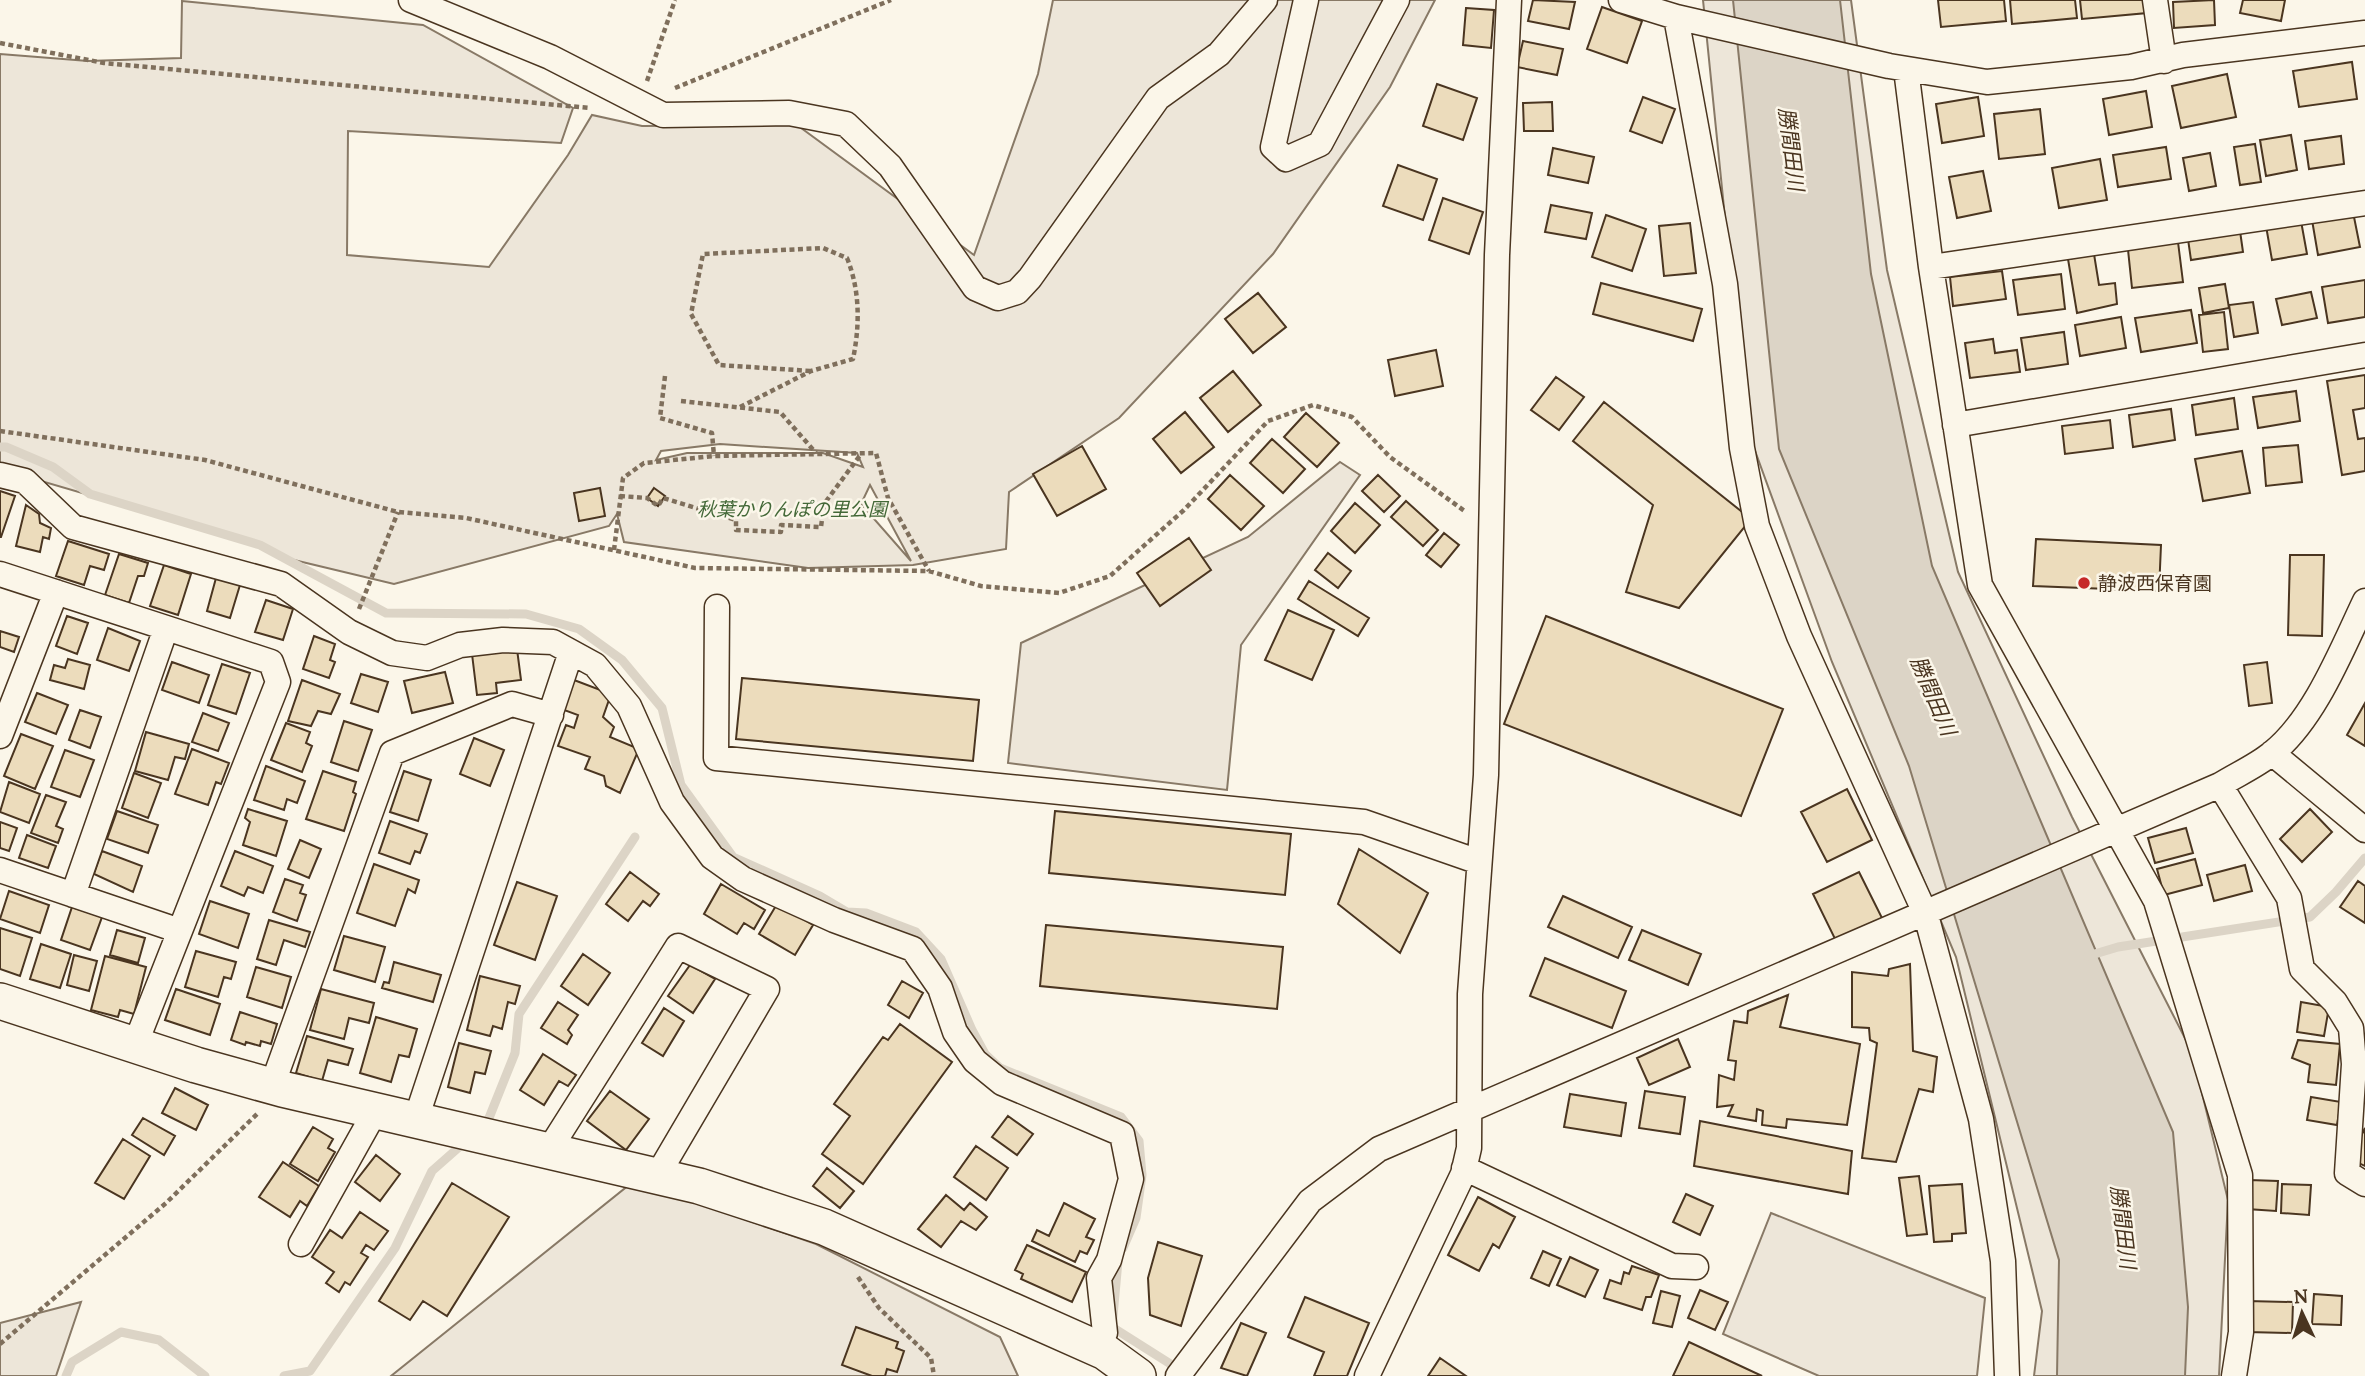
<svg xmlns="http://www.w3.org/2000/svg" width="2365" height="1376" font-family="Lora,'Noto Sans JP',serif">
	<rect width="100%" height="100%" fill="#fbf6e9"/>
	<path fill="#ede6d9" stroke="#887966" stroke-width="2" fill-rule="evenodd" d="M1053,0H1435L1390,87L1273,254L1119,418L1009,492L1006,549L913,565L808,568L624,542L617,514L609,526L394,584L294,560L260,545L0,469V54L88,61L181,58L182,1L423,25L573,108L561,143L348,131L347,255L489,267L568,155L592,115L642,126L797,125L974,255L1038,74ZM720,444L857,453L863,467L823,453H687L656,460L661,451ZM870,485L911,561L861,504Z
		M1703,0H1851L1887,270L1958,572L2072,817L2192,1052L2228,1200L2219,1376H2034L2042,1311L1956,957L1832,662L1746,426Z
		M1340,462L1360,475L1241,645L1227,790L1008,763L1021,643L1248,537Z
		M634,1181L816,1244L1000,1337L1018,1376H391Z
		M1771,1213L1985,1298L1977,1376H1819L1723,1334Z
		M81,1302L56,1376H0V1323Z"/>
	<path fill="#dcd4c6" stroke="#887966" stroke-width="2" d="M1733,0H1840L1871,274L1932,566L2173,1132L2188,1307L2185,1376H2057L2059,1260L1909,766L1779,449Z"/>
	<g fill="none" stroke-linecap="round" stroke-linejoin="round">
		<path stroke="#dcd4c6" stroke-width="9" d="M0,447H6L53,467L90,494L260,545L386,613L526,614L579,629L622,660L662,708L681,785L733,857L820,896L847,912L866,913L916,932L941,959L972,1030L985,1054L1000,1068L1121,1117L1139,1141L1142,1175L1136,1218L1123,1248
			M2088,956L2118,947L2310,917L2336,892L2365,858
			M482,1127L487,1123L515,1053L519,1014L635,837
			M1118,1261L1112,1327L1180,1370
			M66,1376L72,1362L121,1332L159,1340L205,1376
			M284,1376L310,1371L395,1248L432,1171L466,1141"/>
	</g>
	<path fill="#ecdcbc" stroke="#4a3520" stroke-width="2" d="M1533,0L1575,2L1569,29L1528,21Z
		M1938,0H2004L2006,21L1941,27Z
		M2010,0H2075L2077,18L2012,24Z
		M2080,0H2145L2147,13L2082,19Z
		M2214,0L2215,25L2174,28L2173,2Z
		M2243,0H2285L2281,21L2240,13Z
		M1602,7L1642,21L1627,63L1587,49Z
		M1466,8L1494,10L1491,48L1463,45Z
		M1523,41L1563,49L1557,75L1517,67Z
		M2352,62L2357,99L2299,107L2293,71Z
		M2227,74L2236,117L2181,128L2172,86Z
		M1437,84L1477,98L1463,140L1423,126Z
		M2146,91L2152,127L2109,135L2103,99Z
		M1643,97L1675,109L1662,143L1630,131Z
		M1978,97L1984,136L1942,143L1936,104Z
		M1552,102L1553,131H1524L1523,103Z
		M2040,109L2045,154L1999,159L1994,114Z
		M2291,135L2297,170L2266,176L2260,140Z
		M2341,136L2344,164L2309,169L2305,141Z
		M2255,144L2261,182L2240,185L2234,147Z
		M2166,147L2171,179L2118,187L2113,155Z
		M1553,148L1594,157L1588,183L1548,175Z
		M2210,153L2216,186L2189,191L2183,158Z
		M2100,159L2107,200L2059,208L2052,168Z
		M1398,165L1437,179L1423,220L1383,206Z
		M1983,171L1991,211L1957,218L1949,177Z
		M1443,198L1483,212L1469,254L1429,240Z
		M1551,205L1592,213L1586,239L1545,232Z
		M2353,212L2360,247L2318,255L2312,220Z
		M1606,215L1646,229L1632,271L1592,257Z
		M2301,221L2307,254L2272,260L2266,226Z
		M1690,223L1696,273L1664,276L1659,226Z
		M2239,224L2243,252L2191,260L2187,232Z
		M2177,234L2183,282L2132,288L2127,240Z
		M2094,254L2099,285L2115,283L2117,304L2077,313L2068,259Z
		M2002,271L2006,299L1953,306L1950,277Z
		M2061,274L2065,309L2018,315L2013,280Z
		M2365,280V317L2328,323L2322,287Z
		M1601,283L1702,309L1693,341L1593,314Z
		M2225,284L2229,308L2203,313L2199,288Z
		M2311,292L2317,318L2282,325L2276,299Z
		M1258,293L1286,327L1253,353L1225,319Z
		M2253,302L2258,333L2234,337L2229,305Z
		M2191,310L2197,343L2141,352L2135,318Z
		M2224,312L2228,349L2203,352L2199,315Z
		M2121,317L2126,348L2080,356L2075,325Z
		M2064,332L2068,364L2026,370L2021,338Z
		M1993,339L1995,353L2017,350L2020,372L1970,378L1965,343Z
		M1436,350L1443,386L1395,396L1388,360Z
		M1233,371L1261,405L1228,432L1200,398Z
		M2365,375V408L2353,410L2358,439L2365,438V471L2342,475L2327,381Z
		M1556,377L1584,397L1559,430L1531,410Z
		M2296,391L2300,421L2258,428L2253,397Z
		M2234,398L2238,429L2196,435L2192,405Z
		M1604,402L1751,519L1679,608L1626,592L1653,505L1573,441Z
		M2171,409L2175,440L2133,447L2129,415Z
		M1185,412L1214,447L1181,473L1153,439Z
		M1306,413L1339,443L1317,467L1284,437Z
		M2110,420L2113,448L2065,454L2062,426Z
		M1272,439L1305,469L1283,493L1250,463Z
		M2298,445L2302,482L2266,486L2263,448Z
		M1082,446L1106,489L1057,516L1033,474Z
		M2242,451L2250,493L2203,501L2195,459Z
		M1230,475L1264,506L1241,530L1208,499Z
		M1378,475L1400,496L1384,512L1362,491Z
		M600,488L605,516L579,521L574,493Z
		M654,488L665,496L658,506L647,498Z
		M0,491L15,496L1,537H0Z
		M1406,501L1438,530L1423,546L1391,517Z
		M1355,503L1380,525L1355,553L1331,531Z
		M26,505L39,514L40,523L51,528L49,539L43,537L40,552L16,546Z
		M1444,533L1459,545L1441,567L1426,555Z
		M1189,538L1211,570L1160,606L1137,573Z
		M2036,539L2161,545L2159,591L2033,586Z
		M68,541L109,554L104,570L90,566L84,585L56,576Z
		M1328,553L1351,571L1338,588L1315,570Z
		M119,554L148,563L144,576H138L129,603L105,595Z
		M2290,555H2324L2322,636L2288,635Z
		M164,565L191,574L178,615L150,606Z
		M216,578L240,585L230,618L207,611Z
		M1309,581L1369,618L1358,636L1298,599Z
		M266,600L293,609L283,640L255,632Z
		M1288,610L1334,630L1312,680L1265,660Z
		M67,616L88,623L77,654L56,646Z
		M1546,616L1783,709L1741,816L1504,724Z
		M108,628L140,641L129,671L97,660Z
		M0,631L19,637L14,652L0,647Z
		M314,636L335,644L330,660L335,662L329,678L303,669Z
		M517,649L521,680L496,683L497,693L477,695L472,654Z
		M68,659L90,665L84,689L50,680L54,665L65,668Z
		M172,662L209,675L199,703L162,690Z
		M2267,662L2272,703L2249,706L2244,665Z
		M222,664L250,673L236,714L208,705Z
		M445,672L453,703L412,713L404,681Z
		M361,674L388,682L378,712L351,703Z
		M742,678L979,700L973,761L736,739Z
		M302,680L340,694L331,714L318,711L311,726L288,721Z
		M574,680L611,694L603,717L614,727L610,737L639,749L620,793L606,786L604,776L585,769L590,757L558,746L566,725L574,728L578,715L564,710Z
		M37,693L68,705L56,734L25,722Z
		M2365,703V746L2347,735Z
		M80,710L101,717L90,748L69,740Z
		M203,713L229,723L218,751L192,742Z
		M344,721L372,730L358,771L331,762Z
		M286,723L310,732L306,743L312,746L302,772L271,760Z
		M146,732L189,744L185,759L175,757L168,780L135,771Z
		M21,734L53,746L35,789L4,776Z
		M474,738L504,750L490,786L460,774Z
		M192,749L229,763L221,784L216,782L208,805L175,794Z
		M65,750L94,760L80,797L51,787Z
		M266,766L305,781L297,803L287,799L284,810L254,800Z
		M323,771L356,782L353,792L356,794L344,831L306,819Z
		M404,771L431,780L418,821L390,812Z
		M134,773L161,783L148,818L122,808Z
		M9,782L40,794L29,823L0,812Z
		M1847,789L1872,840L1827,862L1801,812Z
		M46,795L66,802L56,826L63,829L58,843L31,833Z
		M248,809L287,821L276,856L243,845L250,822L245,818Z
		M2310,809L2332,832L2302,862L2280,839Z
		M117,811L158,825L148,853L107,839Z
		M1055,811L1291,834L1285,895L1049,873Z
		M390,821L427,834L420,853L415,851L410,864L379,853Z
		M0,822L17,828L9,851L0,848Z
		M2186,828L2193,853L2155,863L2148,838Z
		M27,835L56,846L48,868L19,858Z
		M300,840L321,849L309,878L288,869Z
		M1359,849L1428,893L1400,953L1338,904Z
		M102,851L142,866L133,892L94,874Z
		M235,851L273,866L263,893L248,887L244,896L221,886Z
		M2195,859L2202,885L2164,895L2157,869Z
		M374,864L419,880L415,893L408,889L395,926L357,913Z
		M2245,865L2252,891L2214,901L2207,875Z
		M630,872L659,894L650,906L643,901L628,921L606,904Z
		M1859,872L1884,922L1838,945L1813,894Z
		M285,879L303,885L300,893L306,895L297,921L273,912Z
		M2358,881L2365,886V923L2340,907Z
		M517,882L557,896L535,960L494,945Z
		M721,884L765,910L754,929L744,923L737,934L704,914Z
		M9,891L49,905L40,933L0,919Z
		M1563,896L1632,927L1618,958L1548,927Z
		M210,901L249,914L238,948L199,934Z
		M777,904L813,925L795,955L759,934Z
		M72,907L102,917L90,950L61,940Z
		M269,920L310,932L305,947L284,940L276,965L257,959Z
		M1046,925L1283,947L1277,1009L1040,986Z
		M0,928L32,938L20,976L0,969Z
		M117,930L145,938L138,963L110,955Z
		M1642,930L1701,954L1688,985L1629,960Z
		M344,936L385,947L375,982L334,970Z
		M41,944L71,954L60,988L30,979Z
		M196,951L236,962L231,979L224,977L218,997L185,987Z
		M583,954L610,973L588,1005L561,986Z
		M74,955L97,961L89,991L67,985Z
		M105,956L146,967L134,1014L120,1010L118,1017L91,1010Z
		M1545,958L1626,991L1612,1028L1530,996Z
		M394,962L441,975L433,1002L382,988L384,982L389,983Z
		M1910,964L1913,1051L1937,1057L1933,1092L1919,1089L1896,1162L1862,1158L1877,1043L1870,1040L1869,1028L1852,1027V972L1888,976L1889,969Z
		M690,965L715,979L693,1013L668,996Z
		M256,967L291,977L282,1008L247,997Z
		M480,976L520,986L515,1004L508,1002L502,1029L493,1026L490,1036L467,1030Z
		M902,981L923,993L909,1018L888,1005Z
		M176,989L220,1004L210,1035L165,1020Z
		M321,989L374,1003L369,1023L349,1018L344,1039L310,1030Z
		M1788,995L1780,1027L1860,1044L1847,1125L1787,1119L1786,1128L1762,1125L1763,1111L1757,1109L1756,1121L1728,1116L1733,1105L1717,1107L1719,1075L1734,1080L1736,1061L1728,1060L1734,1021L1747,1023L1748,1011Z
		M558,1002L578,1015L568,1030L572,1035L567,1044L541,1028Z
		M2301,1002L2329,1007L2324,1036L2297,1032Z
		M664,1008L684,1021L663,1056L642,1043Z
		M240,1012L277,1024L271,1044L261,1041L260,1046L246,1042L245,1045L231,1040Z
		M376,1017L417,1029L409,1057L399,1055L391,1082L360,1073Z
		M900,1024L952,1062L863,1184L822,1154L850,1116L834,1104L883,1037L888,1040Z
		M307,1036L353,1049L348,1065L328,1060L322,1081L296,1073Z
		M1678,1039L1690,1067L1649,1085L1637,1058Z
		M2298,1040L2340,1044L2336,1085L2308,1082L2310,1065L2292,1058Z
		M459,1043L491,1051L485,1074L475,1072L470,1093L448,1087Z
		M543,1054L576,1075L568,1086L559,1081L544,1105L520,1090Z
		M175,1088L208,1105L196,1130L162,1113Z
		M610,1091L649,1119L626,1150L587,1121Z
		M1645,1091L1685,1097L1680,1134L1639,1128Z
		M1570,1094L1626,1103L1621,1136L1564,1127Z
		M2311,1097L2341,1102L2337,1125L2307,1120Z
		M1008,1116L1033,1134L1017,1155L992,1137Z
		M143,1118L175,1136L164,1155L132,1135Z
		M1700,1121L1852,1151L1848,1194L1694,1166Z
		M313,1127L333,1139L328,1148L335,1152L318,1181L290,1164Z
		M2365,1128V1166L2350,1159Z
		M123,1139L150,1156L124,1199L95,1183Z
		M976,1146L1008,1168L986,1200L954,1177Z
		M376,1155L400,1174L380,1201L355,1182Z
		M283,1162L319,1186L307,1206L300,1201L290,1217L259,1197Z
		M827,1168L854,1191L840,1208L813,1186Z
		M1919,1176L1927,1234L1907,1236L1899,1178Z
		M2249,1180L2278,1181L2276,1211L2247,1209Z
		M452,1183L509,1217L447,1316L423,1301L410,1320L379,1301Z
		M1962,1184L1966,1233L1952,1234V1241L1934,1242L1929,1186Z
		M2282,1184L2311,1185L2309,1215L2281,1213Z
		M1686,1194L1713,1206L1700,1235L1673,1222Z
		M946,1195L964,1210L970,1203L987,1217L976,1230L961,1221L941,1247L918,1229Z
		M1478,1197L1515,1217L1499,1248L1493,1244L1479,1271L1448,1255Z
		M1064,1203L1095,1219L1086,1237L1094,1240L1087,1254L1080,1251L1075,1262L1032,1241L1037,1230L1049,1236Z
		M360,1212L388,1231L374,1250L366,1245L361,1253L368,1257L350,1285L345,1282L339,1292L326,1283L334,1272L312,1257L330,1230L342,1238Z
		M1158,1242L1202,1256L1181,1326L1150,1315L1148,1278Z
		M1027,1245L1086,1272L1072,1302L1021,1279L1023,1274L1015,1270Z
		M1543,1251L1561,1259L1549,1286L1531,1278Z
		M1570,1257L1598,1270L1585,1297L1557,1285Z
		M1632,1266L1659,1275L1651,1297H1646L1642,1310L1604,1298L1610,1280L1621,1284L1624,1272L1629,1274Z
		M1700,1290L1728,1302L1715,1330L1688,1318Z
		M1661,1291L1680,1296L1672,1327L1653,1323Z
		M2314,1294L2342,1296L2341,1325L2312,1324Z
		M1305,1297L1369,1323L1347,1376H1314L1324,1352L1288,1337Z
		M2247,1301L2293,1302L2292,1333L2247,1332Z
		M1241,1323L1266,1333L1247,1376L1221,1368Z
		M856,1327L898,1342L896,1348L904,1351L897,1372L887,1369L885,1376H872L842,1365Z
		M1689,1342L1762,1376H1673Z
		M1440,1358L1466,1376H1428Z"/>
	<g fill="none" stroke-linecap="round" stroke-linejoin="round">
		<defs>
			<path id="street" d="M411,0L550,57L663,115L789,113L846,124L890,166L975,288L998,298L1017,292L1030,278L1158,98L1219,54L1265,0
				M1306,0L1273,147L1286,159L1320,144L1397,0
				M1621,0L1676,17L1889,66L1987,82L2131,67L2183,55L2365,33
				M2155,0L2164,61
				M1676,17L1725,284L1742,448L1757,526L1799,636L1926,915L1981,1119L2003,1261L2007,1376
				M1906,69L1931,267L1980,585L2156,901L2240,1175L2241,1332L2234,1376
				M1931,267L2365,203
				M1955,425L2365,355
				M0,475L25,481L73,527L281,584L349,632L392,653L427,658L460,645L503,640L553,642L595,665L629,706L672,802L712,857L743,879L834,920L913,949L940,988L955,1032L975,1061L1002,1083L1122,1134L1131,1179L1109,1260L1099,1278L1105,1333L1095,1348
				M0,574L271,662L278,682L135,1045
				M717,607L716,758L1364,822L1479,862
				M0,736L56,592
				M2272,753L2365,830
				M2220,785L2289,898L2302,969L2335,1002L2351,1028L2354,1064L2347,1173L2365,1184
				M0,870L180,931
				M73,895L166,628
				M272,1086L392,753L512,704L551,715
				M416,1119L571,652
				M549,1150L678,946L767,989L657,1176
				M1464,1168L1672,1266L1696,1267
				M301,1244L376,1110
				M1178,1376L1310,1201L1379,1149L2220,785C2236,775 2256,766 2271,754C2314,721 2342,649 2365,601
				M1367,1376L1463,1174L1469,1148L1470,994L1486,775L1497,255L1509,0"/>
			<path id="secondary" d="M0,1001L196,1065L282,1089L699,1186L824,1227L1105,1352L1138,1376"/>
		</defs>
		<use href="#street" stroke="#4a3520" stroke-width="27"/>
		<use href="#secondary" stroke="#4a3520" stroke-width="38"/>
		<path stroke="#7f6f5c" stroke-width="4.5" stroke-dasharray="5 3.5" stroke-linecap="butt" d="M0,43L104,63L590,108
			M647,81L675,0
			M675,88L891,0
			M665,376L660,418L712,433L714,456
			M681,401L780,412L816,453
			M740,407L811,371L853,359C860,325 860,290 847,258L823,248L703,254L691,314L719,365L811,371
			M0,431L205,460L398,512L466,518L695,568L929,571L981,586L1059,593L1110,576L1184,510L1268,421L1313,405L1352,417L1390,457L1466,512
			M620,496L647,498L658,506L663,498L736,520V530L781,532V525L821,527L824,504L861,454
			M614,550L623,478L644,463L714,456L876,453L888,498L929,571
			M359,609L398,512
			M858,1277L879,1308L931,1358L934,1376
			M0,1344L166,1203L257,1114"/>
		<use href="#street" stroke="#fbf6e9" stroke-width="24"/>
		<use href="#secondary" stroke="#fbf6e9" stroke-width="35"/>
	</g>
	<circle fill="#c62828" stroke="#fbf6e9" stroke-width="2.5" cx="2084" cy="583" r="7"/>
	<g text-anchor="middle" stroke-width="5" stroke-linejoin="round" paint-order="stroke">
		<g font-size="19" font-style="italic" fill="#436837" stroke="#fbf6e9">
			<text x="792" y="516">秋葉かりんぽの里公園</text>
		</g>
		<g font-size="19" fill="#4a3520" stroke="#fbf6e9" text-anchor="start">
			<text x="2098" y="590">静波西保育園</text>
		</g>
		<g font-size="21" font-style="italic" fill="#4a3520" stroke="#fbf6e9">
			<text transform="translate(1791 149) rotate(83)" y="7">勝間田川</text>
			<text transform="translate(1933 696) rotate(67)" y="7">勝間田川</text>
			<text transform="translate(2123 1227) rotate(83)" y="7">勝間田川</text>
		</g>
	</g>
	<g transform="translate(2302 1313) rotate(356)" stroke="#fbf6e9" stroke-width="5" paint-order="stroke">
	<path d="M0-5L12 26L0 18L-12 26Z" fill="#4a3520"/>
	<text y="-10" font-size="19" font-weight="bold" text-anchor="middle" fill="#4a3520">N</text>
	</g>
</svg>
